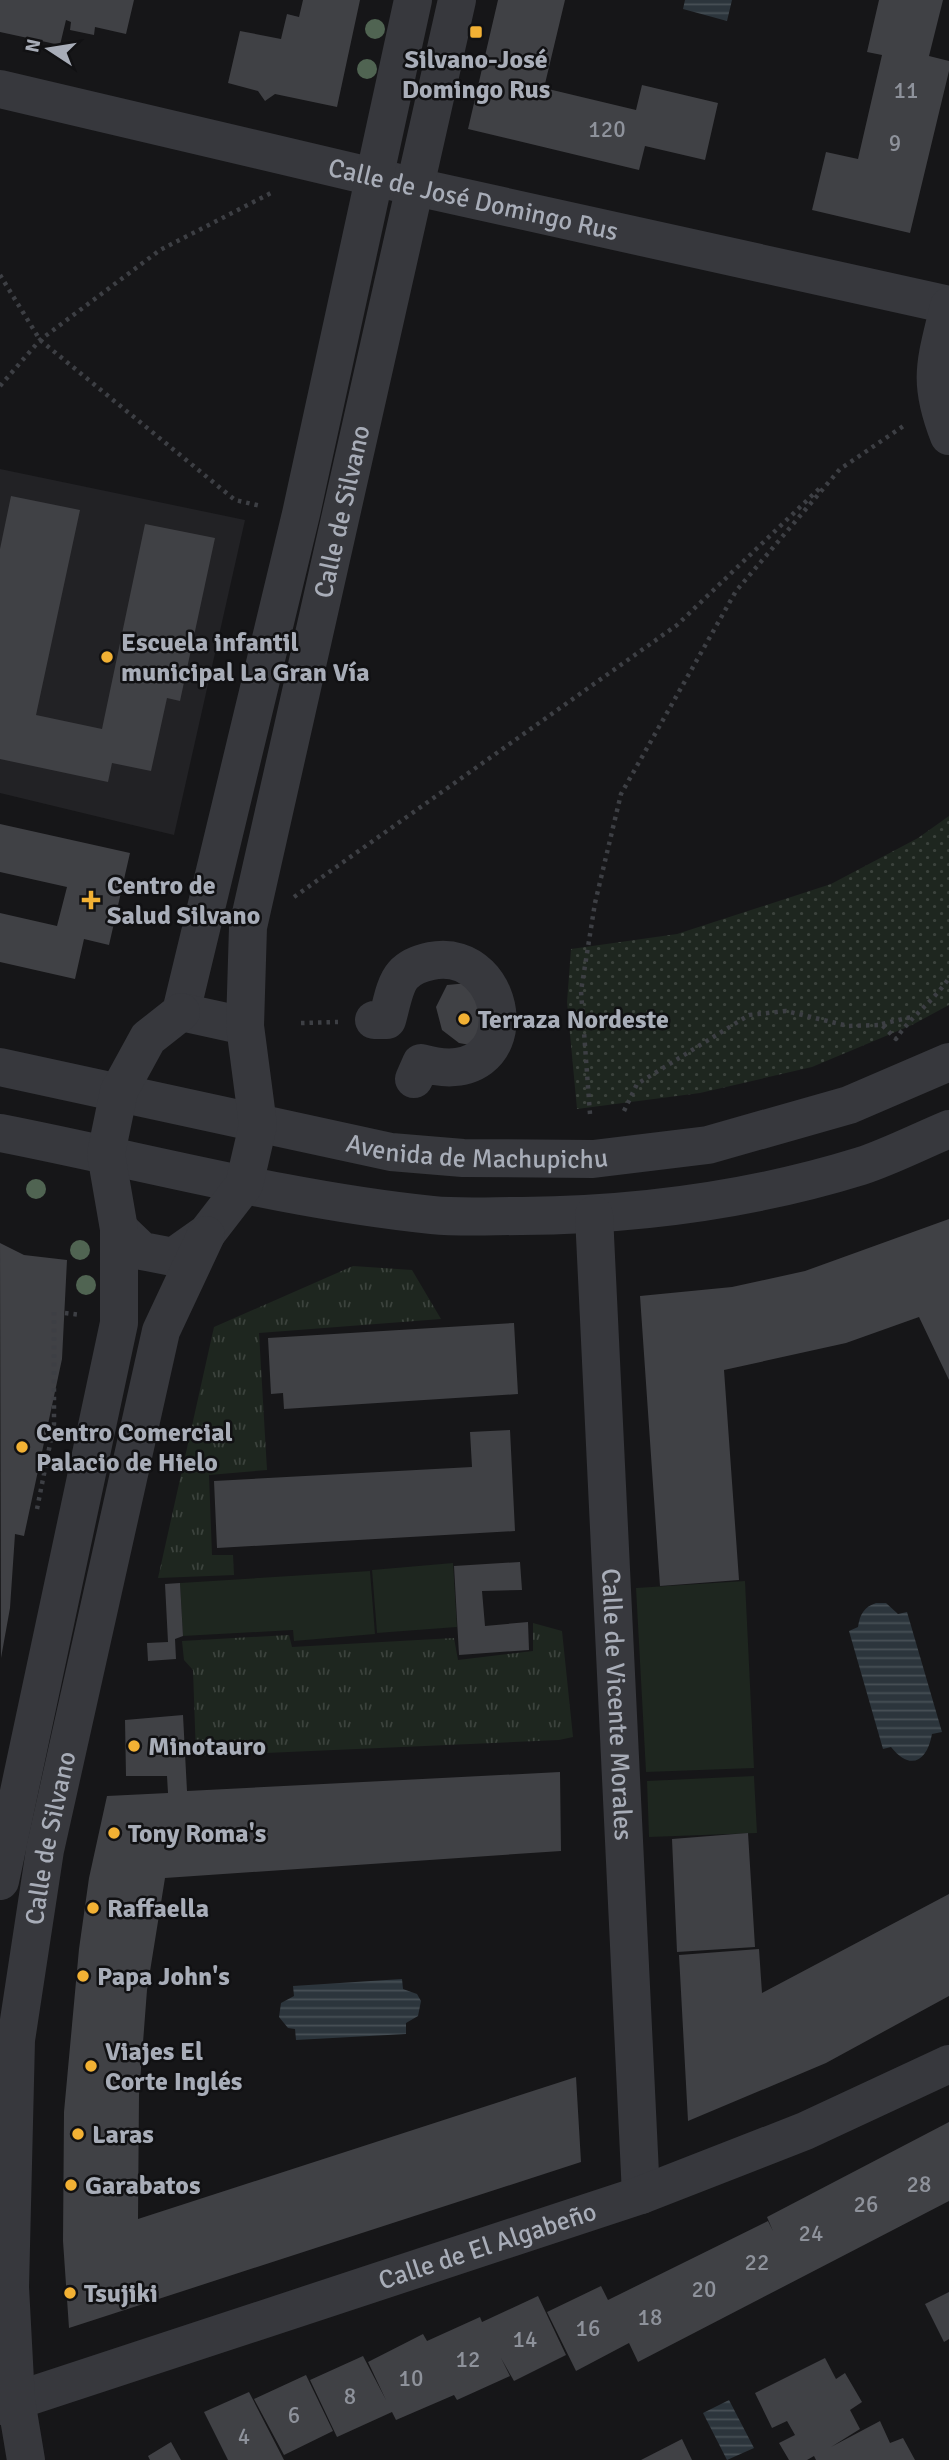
<svg xmlns="http://www.w3.org/2000/svg" width="949" height="2460" font-family="Signika,sans-serif">
	<defs>
		<pattern id="grass-tufts" width="24" height="20" patternUnits="userSpaceOnUse" patternTransform="scale(1.75)"><rect width="24" height="20" fill="#1e261f"/><path d="M3 7l-1-3M5 7V3M7 7l1-3M15 17l-1-3M17 17v-4M19 17l1-3" fill="none" stroke="#3c433d"/></pattern>
		<pattern id="park-dots" width="8" height="8" patternUnits="userSpaceOnUse" patternTransform="scale(1.75)"><rect width="8" height="8" fill="#1e261f"/><path d="M2 2h.1M6 6h.1" fill="none" stroke="#3c433d" stroke-width="1.8" stroke-linecap="round"/></pattern>
		<pattern id="water-rules" width="6" height="5" patternUnits="userSpaceOnUse" patternTransform="scale(1.75)"><rect width="6" height="5" fill="#2c353c"/><path d="M0 2.5h6" fill="none" stroke="#485056"/></pattern>
	</defs>
	<rect width="100%" height="100%" fill="#161618"/>
	<path fill="#222225" d="M0,469L245,520L174,835L0,793Z"/>
	<path fill="url(#grass-tufts)" d="M353,1266L412,1270L441,1319L259,1333L267,1470L209,1475L212,1555H233L234,1575L158,1578L214,1327Z
		M533,1623L562,1631L573,1737L559,1740L196,1756L193,1670L184,1660L182,1641L289,1635L292,1647L454,1638L458,1660L533,1651Z"/>
	<path fill="url(#park-dots)" d="M949,816V1005L912,1025L812,1067L700,1093L577,1109L567,1002L571,949L677,934L831,884L918,838Z"/>
	<path fill="#1e261f" d="M453,1563L457,1627L377,1633L372,1570Z
		M370,1571L375,1634L294,1641L293,1630L183,1636L180,1583Z
		M745,1581L754,1768L646,1772L636,1588Z
		M754,1776L757,1833L649,1837L647,1781Z"/>
	<path fill="url(#water-rules)" d="M685,0H732L727,21L683,9Z
		M876,1603H886L898,1614L907,1612L942,1732L932,1734C927,1762 910,1771 891,1747L883,1749L849,1631L858,1627C860,1614 864,1607 876,1603Z
		M402,1979L403,1989L417,1994L421,2001L418,2016L406,2023V2034L296,2040L295,2029L288,2028L279,2017L281,2003L294,1996L293,1986Z
		M729,2400L754,2448L727,2460L703,2413Z"/>
	<path fill="#404145" d="M0,0H134L126,34L95,27L94,35L70,30L71,22L66,20L60,45L0,32Z
		M303,0H360L337,107L275,94L265,101L258,91L228,83L240,31L281,39L287,14L299,17Z
		M498,0H565L544,88L636,110L642,85L718,103L705,160L645,146L639,170L468,129Z
		M879,0H943L929,56L949,61V71L910,233L812,210L826,152L858,159L882,55L867,52Z
		M11,496L80,510L36,715L102,729L145,524L215,538L180,701L167,698L151,771L112,763L108,782L0,759V549Z
		M0,824L130,853L109,945L84,939L75,979L0,962V913L57,926L67,887L0,872Z
		M479,982V1036L470,1045L459,1043L442,1030L436,1007L447,985Z
		M949,1219V1380L919,1317L846,1343L724,1370L739,1580L660,1586L640,1296L732,1287L805,1271Z
		M0,1243L24,1255L67,1260L62,1359L24,1536L15,1534L10,1608L1,1658Z
		M514,1323L518,1394L284,1409L283,1393L271,1394L268,1338Z
		M510,1430L515,1531L217,1548L214,1481L472,1467L470,1432Z
		M520,1562L522,1590L482,1591L485,1626L528,1622L529,1650L459,1655L454,1566Z
		M180,1583L183,1636L175,1639L176,1659L148,1661L147,1643L168,1642L165,1584Z
		M183,1715L187,1791L560,1772L561,1851L165,1878L147,1990L139,2095L138,2219L576,2077L581,2162L69,2328L63,2241L64,2112L79,1949L89,1878L107,1796L168,1793L167,1776H126L125,1720Z
		M748,1833L755,1947L677,1952L672,1839Z
		M949,1894V1996L826,2063L688,2121L679,1955L759,1949L762,1993Z
		M949,2122V2201L638,2362L629,2343L576,2371L547,2312L601,2286L608,2300L768,2221L773,2231L767,2217Z
		M949,2292V2339L944,2342L925,2304Z
		M538,2296L566,2355L514,2381L501,2358L510,2376L457,2400L454,2395L396,2420L392,2412L337,2437L310,2380L363,2356L386,2400L368,2362L423,2334L427,2341L480,2317L482,2322Z
		M825,2358L836,2379L845,2373L862,2402L850,2410L860,2429L831,2447L880,2421L890,2443L903,2438L915,2460H816L814,2456L807,2460H789L779,2443L795,2435L787,2421L772,2428L755,2393Z
		M306,2375L333,2431L284,2455L254,2399Z
		M249,2392L284,2460H228L204,2412Z
		M682,2439L692,2460H641Z
		M171,2442L181,2460H150L148,2456Z"/>
	<g fill="none" stroke-linecap="round" stroke-linejoin="round">
		<path stroke="#3d3f44" stroke-width="4.5" stroke-dasharray="3.5 5" stroke-linecap="butt" d="M0,275L40,340L235,500L261,506
			M0,386L40,340L160,250L271,193
			M294,897L677,625L822,486
			M301,1023L338,1022
			M882,1024L911,1017
			M624,1111L637,1084L749,1015L786,1011L848,1026L882,1025L896,1039C911,1016 934,1001 949,978
			M590,1114L581,991L595,903L621,794L736,591L840,469L905,425
			M65,1313L81,1315
			M37,1509L54,1424V1312"/>
		<g stroke="#37383d" stroke-width="38">
			<path id="s1" d="M0,89L416,187L949,305"/>
			<path d="M949,306C936,362 927,380 949,436"/>
			<path d="M181,1012L301,514L413,0"/>
			<path d="M181,1012L245,1026"/>
			<path d="M374,1020H387C391,1007 394,985 403,975C411,966 421,963 431,961C512,945 531,1094 421,1063L414,1079"/>
			<path id="s2" d="M0,1067L391,1152L463,1158L593,1159L708,1145L849,1105L949,1062"/>
			<path d="M0,1133C143,1161 286,1200 432,1215C461,1218 492,1216 522,1216C637,1215 751,1200 861,1166C891,1156 920,1141 949,1129"/>
			<path id="s3" d="M594,1215L641,2195"/>
			<path id="s4" d="M119,1229L142,1251L173,1257L207,1233L244,1185L258,1125L245,1026L248,927L457,0"/>
			<path d="M0,1881L119,1323V1229L106,1154L119,1091L148,1038L181,1012"/>
			<path id="s5" d="M0,2406L641,2195L805,2131L949,2064"/>
			<path id="s6" d="M26,2460L16,2400L10,2287L16,2040L45,1850L161,1331L206,1235"/>
		</g>
	</g>
	<g fill="#506452">
		<circle cx="375" cy="29" r="10"/>
		<circle cx="367" cy="69" r="10"/>
		<circle cx="36" cy="1189" r="10"/>
		<circle cx="80" cy="1250" r="10"/>
		<circle cx="86" cy="1285" r="10"/>
	</g>
	<g fill="#f2b134" stroke="#111113" stroke-width="2.5">
		<rect x="469" y="25" width="14" height="14" rx="3.5"/>
		<circle cx="107" cy="657" r="7"/>
		<path d="M87.5 889.5h7v7h7v7h-7v7h-7v-7h-7v-7h7z"/>
		<circle cx="464" cy="1019" r="7"/>
		<circle cx="22" cy="1447" r="7"/>
		<circle cx="134" cy="1746" r="7"/>
		<circle cx="114" cy="1833" r="7"/>
		<circle cx="93" cy="1908" r="7"/>
		<circle cx="83" cy="1976" r="7"/>
		<circle cx="91" cy="2066" r="7"/>
		<circle cx="78" cy="2134" r="7"/>
		<circle cx="71" cy="2185" r="7"/>
		<circle cx="70" cy="2293" r="7"/>
	</g>
	<g text-anchor="middle" stroke-width="5" stroke-linejoin="round" paint-order="stroke">
		<g font-size="23" fill="#8e929b">
			<text x="906" y="98">11</text>
			<text x="607" y="137">120</text>
			<text x="895" y="151">9</text>
			<text x="919" y="2192">28</text>
			<text x="866" y="2212">26</text>
			<text x="811" y="2241">24</text>
			<text x="757" y="2270">22</text>
			<text x="704" y="2297">20</text>
			<text x="650" y="2325">18</text>
			<text x="588" y="2336">16</text>
			<text x="525" y="2347">14</text>
			<text x="468" y="2367">12</text>
			<text x="411" y="2386">10</text>
			<text x="350" y="2404">8</text>
			<text x="294" y="2423">6</text>
			<text x="244" y="2444">4</text>
		</g>
		<g font-size="26" font-weight="bold" fill="#a8adb8" stroke="#111113" text-anchor="start">
			<text x="476" y="68" text-anchor="middle">Silvano-José<tspan x="476" dy="30">Domingo Rus</tspan></text>
			<text x="121" y="651">Escuela infantil<tspan x="121" dy="30">municipal La Gran Vía</tspan></text>
			<text x="107" y="894">Centro de<tspan x="107" dy="30">Salud Silvano</tspan></text>
			<text x="478" y="1028">Terraza Nordeste</text>
			<text x="36" y="1441">Centro Comercial<tspan x="36" dy="30">Palacio de Hielo</tspan></text>
			<text x="148" y="1755">Minotauro</text>
			<text x="128" y="1842">Tony Roma's</text>
			<text x="107" y="1917">Raffaella</text>
			<text x="97" y="1985">Papa John's</text>
			<text x="105" y="2060">Viajes El<tspan x="105" dy="30">Corte Inglés</tspan></text>
			<text x="92" y="2143">Laras</text>
			<text x="85" y="2194">Garabatos</text>
			<text x="84" y="2302">Tsujiki</text>
		</g>
		<g font-size="26" fill="#a8adb8" stroke="#111113">
			<text dy="9" stroke="none"><textPath href="#s1" startOffset="486">Calle de José Domingo Rus</textPath></text>
			<text dy="9" stroke="none"><textPath href="#s4" startOffset="852">Calle de Silvano</textPath></text>
			<text dy="9" stroke="none"><textPath href="#s2" startOffset="486">Avenida de Machupichu</textPath></text>
			<text dy="9" stroke="none"><textPath href="#s3" startOffset="490">Calle de Vicente Morales</textPath></text>
			<text dy="9" stroke="none"><textPath href="#s6" startOffset="626">Calle de Silvano</textPath></text>
			<text dy="9" stroke="none"><textPath href="#s5" startOffset="513">Calle de El Algabeño</textPath></text>
		</g>
	</g>
	<g transform="translate(49 49) rotate(282)" stroke="#111113" stroke-width="5" paint-order="stroke">
	<path d="M0-5L12 26L0 18L-12 26Z" fill="#a8adb8"/>
	<text y="-10" font-size="19" font-weight="bold" text-anchor="middle" fill="#a8adb8">N</text>
	</g>
</svg>
